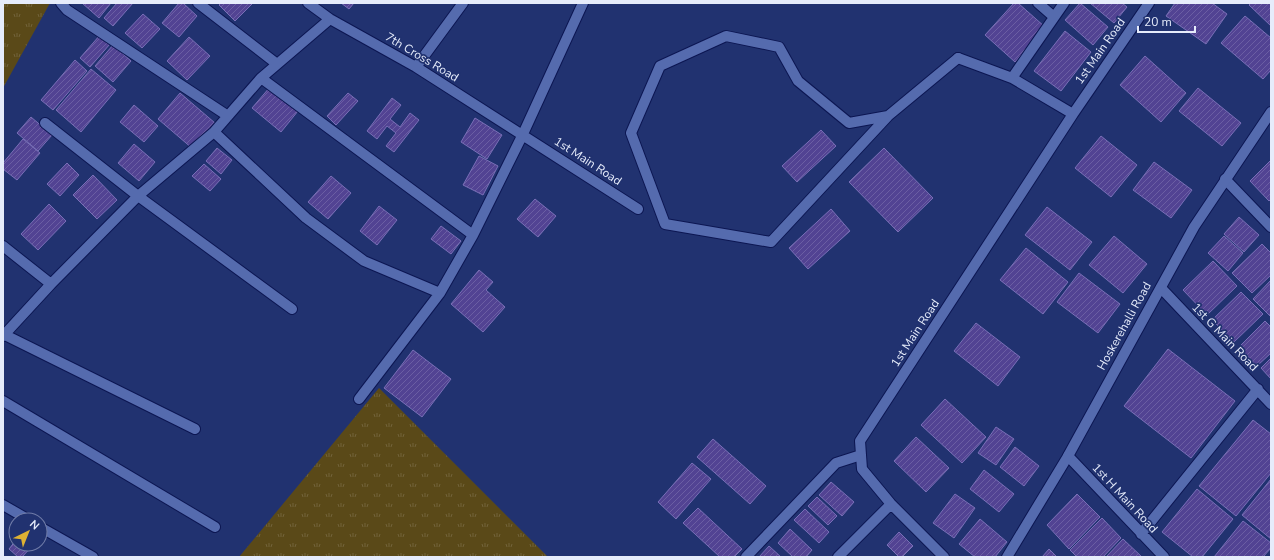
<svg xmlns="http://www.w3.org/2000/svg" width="1274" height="560" font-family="'Nunito Sans',sans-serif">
	<defs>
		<pattern id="grass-tufts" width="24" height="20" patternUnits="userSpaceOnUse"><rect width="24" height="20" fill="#5a4918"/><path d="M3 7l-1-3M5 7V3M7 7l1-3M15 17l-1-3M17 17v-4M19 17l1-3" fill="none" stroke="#72633a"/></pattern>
		<pattern id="building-hatch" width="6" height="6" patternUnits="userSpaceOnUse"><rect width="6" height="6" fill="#524393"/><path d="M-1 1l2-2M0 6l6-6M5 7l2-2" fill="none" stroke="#6b5ea3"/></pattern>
	</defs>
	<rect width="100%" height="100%" fill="#213270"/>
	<path fill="url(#grass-tufts)" d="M3,3H50L3,88Z
		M379,388L548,557H239Z"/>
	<path fill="url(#building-hatch)" stroke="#796fb7" d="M82,3H111L99,18Z
		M117,3H133L113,26L104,18Z
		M179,3H183L197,16L179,37L162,23Z
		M221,3H253L235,21L219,5Z
		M341,3H354L349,9Z
		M1014,3H1018L1045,27L1015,62L985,35Z
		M1080,3L1108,27L1093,45L1065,20Z
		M1090,3H1122L1127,7L1114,23Z
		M1175,3H1212L1227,14L1206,44L1166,16Z
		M1251,3H1271V26L1249,5Z
		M143,14L160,29L142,48L125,33Z
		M1245,16L1271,38V70L1263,79L1221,43Z
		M1065,31L1091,52L1061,91L1034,71Z
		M100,35L110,44L90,67L80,58Z
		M189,37L210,56L187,80L167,61Z
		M113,45L131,61L113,82L95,66Z
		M1145,56L1186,93L1161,122L1120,85Z
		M75,60L87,71L53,110L41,100Z
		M91,69L116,90L81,132L56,110Z
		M270,87L298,111L281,132L252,108Z
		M1198,88L1241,123L1222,146L1179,111Z
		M180,93L215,123L193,149L158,119Z
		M348,93L358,101L336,125L327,116Z
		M392,98L401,105L390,119L400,127L410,113L419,120L394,152L386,146L396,133L387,126L377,139L367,131Z
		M134,105L158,126L144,142L120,122Z
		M31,117L52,135L38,151L17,133Z
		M475,118L502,135L487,159L461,142Z
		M821,130L836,146L797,182L782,166Z
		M1101,136L1137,165L1111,197L1075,168Z
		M23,139L40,153L17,180L3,169V163Z
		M134,144L155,162L139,181L118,163Z
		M217,148L232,160L221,174L206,161Z
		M884,148L933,198L898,232L849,182Z
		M479,156L498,166L483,195L463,185Z
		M1271,160V199L1269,201L1250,181Z
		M1154,162L1192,190L1171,218L1133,190Z
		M67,163L79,175L60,196L47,184Z
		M204,164L221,179L210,191L192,176Z
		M93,175L117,200L97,219L73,195Z
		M331,176L351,193L328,219L308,202Z
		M535,199L556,216L538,237L517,219Z
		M49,204L66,221L38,250L21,234Z
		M379,206L397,220L377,245L360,231Z
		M1047,207L1092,242L1070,270L1025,235Z
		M831,209L850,231L808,269L789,248Z
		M1239,217L1259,235L1244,252L1224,234Z
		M441,226L461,241L451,254L431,239Z
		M1114,236L1147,264L1123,293L1089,265Z
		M1224,236L1243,253L1228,271L1208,253Z
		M1262,244L1271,253V275L1252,293L1232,273Z
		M1026,248L1068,282L1043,314L1000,280Z
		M1213,261L1237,286L1207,315L1183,290Z
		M479,270L493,282L486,290L505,307L483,332L451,304Z
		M1079,273L1120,304L1098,333L1057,302Z
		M1271,280V317L1253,299Z
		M1241,292L1263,314L1234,342L1212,320Z
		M1265,321L1271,327V353L1257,366L1239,347Z
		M976,323L1020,357L998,386L954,351Z
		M1168,349L1235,401L1191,458L1124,406Z
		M413,350L451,379L422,417L384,388Z
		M1271,358V379L1261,368Z
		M945,399L986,437L962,463L921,425Z
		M1253,420L1271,434V473L1236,516L1199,486Z
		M996,427L1014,439L996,465L978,453Z
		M916,437L949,468L926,492L894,461Z
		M713,439L766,486L750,504L697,457Z
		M1015,447L1039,466L1024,486L1000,467Z
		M692,463L711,479L676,519L658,502Z
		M984,470L1014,494L999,512L970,489Z
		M1271,479V539L1242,515Z
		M831,482L854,502L842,516L819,495Z
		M1197,489L1233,519L1202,557H1193L1162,532Z
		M955,494L975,508L954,538L933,523Z
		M1077,494L1100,517L1069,549L1047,525Z
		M817,497L837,516L828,525L808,506Z
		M698,508L742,549L734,557H720L683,523Z
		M805,509L829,532L819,543L794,520Z
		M1102,518L1121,538L1103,557H1077L1070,550Z
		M980,519L1007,542L995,557H975L959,544Z
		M1243,521L1271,543V548L1263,557H1214Z
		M790,529L812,550L806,557H793L778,543Z
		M899,532L913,546L902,557H899L887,545Z
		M1123,539L1142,557H1106Z
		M16,540V544H34L22,557H18L9,549Z
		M769,546L781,557H759Z
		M1049,549L1057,557H1042Z"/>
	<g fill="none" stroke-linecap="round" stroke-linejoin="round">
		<defs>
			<path id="service" d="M888,116L849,123L798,81L779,47L726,36L660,66L631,133L665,224L771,242L888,116L958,58"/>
			<path id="minor" d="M61,3L67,10L228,116
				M198,3L277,64
				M308,3L330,19L416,67L638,209
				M1038,3L1054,17
				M958,58L1012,78L1073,114
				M416,67L463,3
				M261,78L473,235
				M1012,78L1064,3
				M45,123L138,196L292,309
				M214,132L306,218L364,261L440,293
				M1225,179L1271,227
				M3,246L51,284
				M1161,288L1271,404
				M5,335L195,429
				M3,336L51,284L138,196L214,132L261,78L330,19
				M359,399L440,293L473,235L523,134L583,3
				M3,401L215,527
				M1068,456L1164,557
				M3,505L29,520
				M40,527L93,557
				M1141,534L1258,389
				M746,557L836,463L861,455
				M838,557L891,504
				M944,557L891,504L862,469L860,441L1073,114L1149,3"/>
			<path id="tertiary" d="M1007,557L1068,456L1194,227L1271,112"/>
		</defs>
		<use href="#service" stroke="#0c1652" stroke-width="12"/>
		<use href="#minor" stroke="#0c1652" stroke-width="12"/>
		<use href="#tertiary" stroke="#0c1652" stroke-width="12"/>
		<use href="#service" stroke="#556bae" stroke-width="10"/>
		<use href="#minor" stroke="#556bae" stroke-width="10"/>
		<use href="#tertiary" stroke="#556bae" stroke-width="10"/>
	</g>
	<g text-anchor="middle" stroke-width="3.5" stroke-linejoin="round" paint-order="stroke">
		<g font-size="12" fill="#e6ecfb" stroke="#213270">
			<text transform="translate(1100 51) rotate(-55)" y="4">1st Main Road</text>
			<text transform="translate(422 57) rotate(31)" y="4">7th Cross Road</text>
			<text transform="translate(588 161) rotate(33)" y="4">1st Main Road</text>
			<text transform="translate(1124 326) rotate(-61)" y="4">Hoskerehalli Road</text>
			<text transform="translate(915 333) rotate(-57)" y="4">1st Main Road</text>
			<text transform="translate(1225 337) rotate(46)" y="4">1st G Main Road</text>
			<text transform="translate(1125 498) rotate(47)" y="4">1st H Main Road</text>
		</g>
	</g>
	<rect width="1274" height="560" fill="none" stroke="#e6ecfb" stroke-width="8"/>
	<g transform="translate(28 532) rotate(43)"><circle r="19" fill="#213270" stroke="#707ca8"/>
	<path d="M0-3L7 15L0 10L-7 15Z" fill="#ddb133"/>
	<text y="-6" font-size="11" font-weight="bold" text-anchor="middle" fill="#e6ecfb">N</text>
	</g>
	<path d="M1138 26v6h57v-6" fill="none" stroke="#e6ecfb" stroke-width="2"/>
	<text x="1144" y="26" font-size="12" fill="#e6ecfb" stroke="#213270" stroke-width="3" paint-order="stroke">20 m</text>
</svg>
